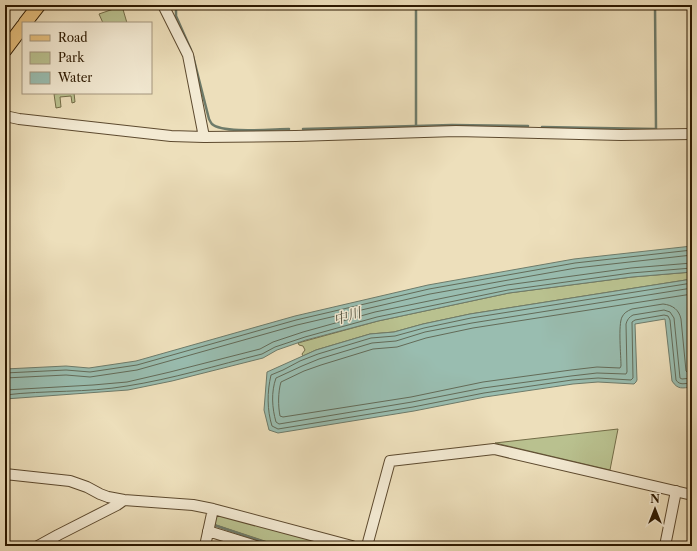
<svg xmlns="http://www.w3.org/2000/svg" width="697" height="551" font-family="'Libre Caslon Text','Noto Serif JP',serif">
	<rect width="100%" height="100%" fill="#eddfbb"/>
	<filter id="stains"><feTurbulence type="fractalNoise" baseFrequency=".005" numOctaves="4"/><feColorMatrix values="0 0 0 0 .2 0 0 0 0 .09 0 0 0 0 .02 0 0 0 .5 -.17"/></filter>
	<radialGradient id="worn" r=".72"><stop offset=".6" stop-color="#630" stop-opacity="0"/><stop offset="1" stop-color="#630" stop-opacity=".3"/></radialGradient>
	<path fill="#b9c18f" stroke="#736d48" d="M122,6L127,23H103L99,14Z
		M64,93H74L75,102L72,103L71,96L60,97L61,107L56,108L54,94Z
		M692,272V279L470,314L423,324L394,332L370,334L316,350L303,356L302,354L305,350L303,346L299,345L298,343L378,321L509,293L632,277Z
		M618,429L610,470L495,443Z
		M218,515L337,546H280L213,524L214,517Z"/>
	<path fill="#99bdb0" stroke="#6e7b6a" d="M692,246V272L632,277L509,293L378,321L306,340L277,350L263,358L172,381L128,390L5,399V369L66,366L89,368L136,361L295,316L428,285L574,259Z
		M692,279V387C682,388 678,390 672,381L665,319L635,324L637,380L636,382L634,384L598,382L573,384L485,397L414,411L278,433L269,430L264,410L267,372L316,350L370,334L394,332L423,324L470,314Z"/>
	<g fill="none" stroke-linecap="round" stroke-linejoin="round">
		<path stroke="#636b58" stroke-width="1" d="M692,283L471,318L424,328L395,336L371,338L318,354L300,361L283,370L271,375C267,392 267,410 272,426L278,429L413,407L484,393L572,380L598,378L631,380L633,378L632,322L635,320L664,315L668,316L670,320L676,380C680,386 685,383 692,383
			M692,288L472,323L425,332L396,341L372,343L319,359L302,366L276,378C271,392 272,408 276,422L279,424L412,402L483,388L571,376L597,373L626,374L627,372L626,324C627,320 629,317 633,315L664,310L670,312L674,318L680,378L682,379L692,378
			M692,294L473,328L426,338L397,347L373,349L321,365L304,371L281,382C278,392 278,406 280,416L283,417L411,397L483,382L571,370L597,367L620,368L621,366C621,356 618,325 622,317C624,313 627,311 632,309L663,304C673,305 679,310 681,319L686,371L687,372H692
			M5,373L66,370L90,372L137,365L296,320L429,289L575,263L692,250
			M5,378L66,375L90,377L137,370L297,325L430,294L576,268L692,255
			M5,390L93,385L127,382L170,372L260,349L273,342L303,332L375,312L507,285L631,268L692,263
			M5,395C46,390 87,393 127,386C172,379 218,365 262,354L275,347L305,337L377,317L508,290L631,273L692,268"/>
		<path stroke="#6e7b6a" stroke-width="2.5" d="M176,5V16L191,50
			M416,5V126
			M193,56L209,119C210,121 211,123 212,124C223,134 273,129 289,129
			M542,127L656,129L655,5
			M303,129L452,125L528,126
			M214,525L276,546"/>
		<defs>
			<path id="minor" d="M163,5L188,55L204,137
				M5,116L19,119L171,136L204,137L296,136L456,131L621,135L692,134
				M5,474L70,481L87,487L100,494L108,497L124,500L193,505L213,509L352,546
				M208,531L256,546
				M38,546L58,535L117,505L124,500
				M205,546L213,509
				M367,546L390,461L494,449L692,495
				M665,546L676,491"/>
			<path id="major" d="M25,23L39,5
				M5,50L23,26"/>
		</defs>
		<use href="#minor" stroke="#5d4a2f" stroke-width="12"/>
		<use href="#major" stroke="#2d1900" stroke-width="15"/>
		<use href="#minor" stroke="#f3ead3" stroke-width="10"/>
		<use href="#major" stroke="#e6c07e" stroke-width="13"/>
	</g>
	<g text-anchor="middle" stroke-width="3" stroke-linejoin="round" paint-order="stroke">
		<g font-size="14" font-style="italic" fill="#53523e" stroke="#f3ead3">
			<text transform="translate(347 316) rotate(-16)" y="5">中川</text>
		</g>
	</g>
	<rect width="697" height="551" fill="none" stroke="#eddfbb" stroke-width="20"/>
	<rect x="6" y="6" width="685" height="539" fill="none" stroke="#2d1900" stroke-width="2"/>
	<rect x="10" y="10" width="677" height="531" fill="none" stroke="#2d1900"/>
	<rect x="22" y="22" width="130" height="72" fill="#f3ead3" stroke="#a4967f"/>
	<rect x="30" y="35" width="20" height="6" fill="#e6c07e" stroke="#a4967f"/>
	<text x="58" y="42" font-size="12" fill="#2d1900">Road</text>
	<rect x="30" y="52" width="20" height="12" fill="#b9c18f" stroke="#a4967f"/>
	<text x="58" y="62" font-size="12" fill="#2d1900">Park</text>
	<rect x="30" y="72" width="20" height="12" fill="#99bdb0" stroke="#a4967f"/>
	<text x="58" y="82" font-size="12" fill="#2d1900">Water</text>
	<g transform="translate(655 509)" stroke="#f3ead3" stroke-width="3" paint-order="stroke">
	<path d="M0-3L7 15L0 10L-7 15Z" fill="#2d1900"/>
	<text y="-6" font-size="11" font-weight="bold" text-anchor="middle" fill="#2d1900">N</text>
	</g>
	<rect width="100%" height="100%" filter="url(#stains)"/>
	<rect width="100%" height="100%" fill="url(#worn)"/>
</svg>
